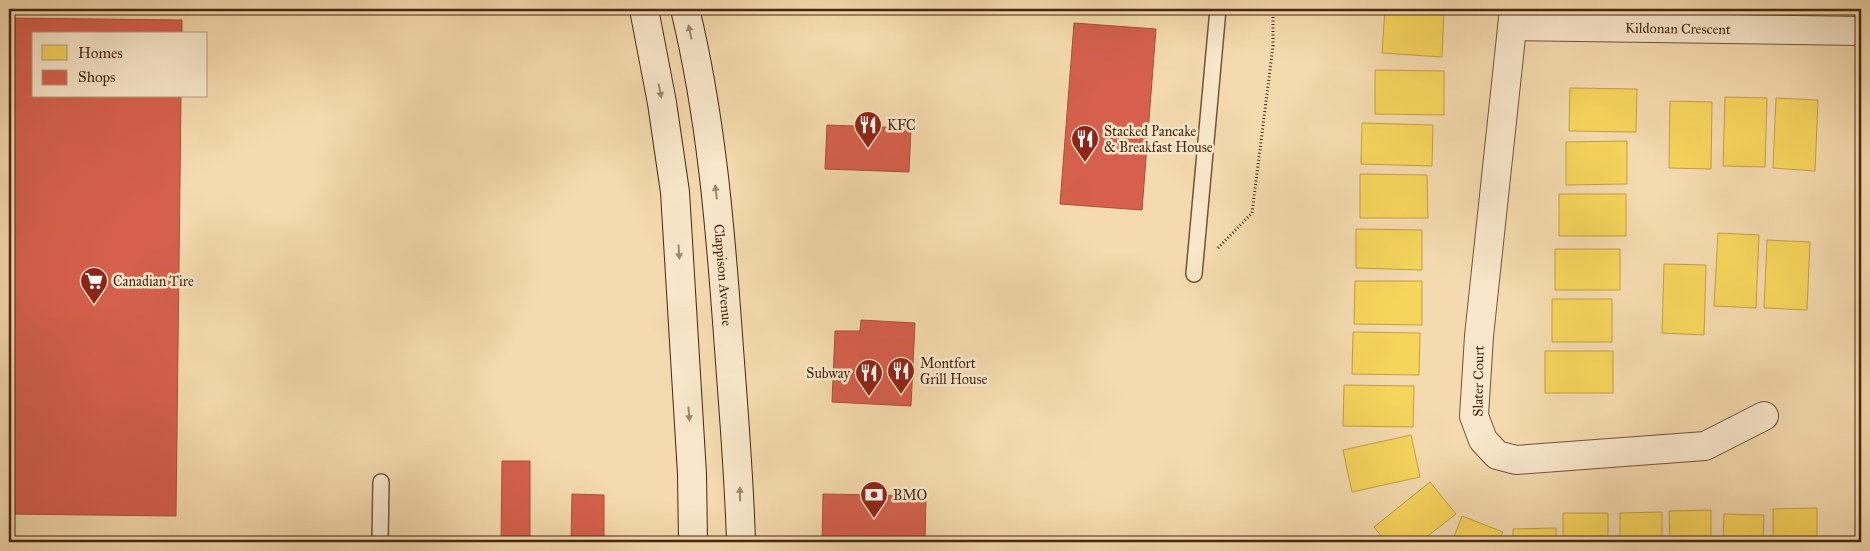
<svg xmlns="http://www.w3.org/2000/svg" width="1870" height="551" font-family="'IM FELL Great Primer',serif">
	<rect width="100%" height="100%" fill="#f4daae"/>
	<filter id="stains"><feTurbulence type="fractalNoise" baseFrequency=".004" numOctaves="4"/><feColorMatrix values="0 0 0 0 .2 0 0 0 0 .09 0 0 0 0 .02 0 0 0 .5 -.17"/></filter>
	<radialGradient id="worn" r=".72"><stop offset=".6" stop-color="#630" stop-opacity="0"/><stop offset="1" stop-color="#630" stop-opacity=".3"/></radialGradient>
	<path fill="#f6d55c" stroke="#c1a046" d="M1385,9H1444L1442,57L1382,53Z
		M1375,70L1444,71V115L1375,114Z
		M1570,88L1637,89L1636,132L1569,131Z
		M1725,97L1767,98L1765,167L1723,166Z
		M1776,98L1818,100L1815,171L1773,168Z
		M1670,101L1712,102L1711,169L1669,168Z
		M1362,123L1433,125L1432,166L1361,164Z
		M1627,141V184L1566,185V142Z
		M1360,174L1427,175L1428,218H1360Z
		M1559,194H1626V236H1559Z
		M1356,229L1422,230V270L1356,268Z
		M1718,233L1759,235L1756,308L1714,306Z
		M1767,240L1810,242L1807,310L1764,308Z
		M1555,249H1620V290H1555Z
		M1664,264L1706,265L1704,335L1662,333Z
		M1355,281H1422V325L1354,324Z
		M1552,299H1612V342H1552Z
		M1353,332L1420,333L1419,375L1352,374Z
		M1545,351H1613V393H1545Z
		M1344,385L1414,386L1413,427L1343,426Z
		M1411,435L1420,477L1352,492L1343,450Z
		M1430,482L1456,514L1420,542H1386L1374,527Z
		M1817,508V542H1773V509Z
		M1711,510V542H1670L1669,511Z
		M1662,512V542H1620V513Z
		M1563,513H1608V542H1563Z
		M1724,514L1764,515L1763,542H1723Z
		M1462,516L1503,532L1498,542H1452Z
		M1556,528V542H1513V529Z"/>
	<path fill="#d6604d" stroke="#ab4f3b" d="M10,18L182,20V34H34V96H181L176,516L9,514Z
		M1074,23L1156,29L1142,210L1060,204Z
		M827,125L911,128L909,172L825,169Z
		M861,320L915,323L911,406L832,402L835,331H860Z
		M502,461H530V542H501Z
		M572,494L604,495V542H571Z
		M823,494L926,496L925,542H822Z"/>
	<g fill="none" stroke-linecap="round" stroke-linejoin="round">
		<defs>
			<path id="service" d="M1194,274L1218,9
				M380,542L381,482"/>
			<g id="minor">
				<path d="M1514,9L1479,336L1474,416L1483,440L1497,455L1516,460L1705,446L1764,416"/>
				<path id="s1" d="M1513,26L1861,31"/>
			</g>
			<g id="secondary">
				<path d="M644,9L662,103L675,192L692,474L693,542"/>
				<path id="s2" d="M685,9C711,116 720,225 728,335C733,404 739,473 741,542"/>
			</g>
		</defs>
		<use href="#service" stroke="#725339" stroke-width="18"/>
		<use href="#minor" stroke="#725339" stroke-width="30"/>
		<use href="#secondary" stroke="#462612" stroke-width="30"/>
		<path stroke="#462612" stroke-width="3" stroke-dasharray="1 2.5" stroke-linecap="butt" d="M1218,248L1252,213L1273,46V9"/>
		<use href="#service" stroke="#f8e7ca" stroke-width="15"/>
		<use href="#minor" stroke="#f8e7ca" stroke-width="28"/>
		<use href="#secondary" stroke="#f8e7ca" stroke-width="28"/>
	</g>
	<defs><path id="oneway-solid" d="M-6-.8H1V-3.2L6.5 0L1 3.2V.8H-6Z" transform="scale(1.25)"/></defs>
	<g fill="#9f866e">
		<use href="#oneway-solid" transform="translate(690 32) rotate(-102)"/>
		<use href="#oneway-solid" transform="translate(660 91) rotate(79)"/>
		<use href="#oneway-solid" transform="translate(716 192) rotate(-97)"/>
		<use href="#oneway-solid" transform="translate(679 252) rotate(86)"/>
		<use href="#oneway-solid" transform="translate(689 414) rotate(86)"/>
		<use href="#oneway-solid" transform="translate(740 494) rotate(-91)"/>
	</g>
	<defs>
		<symbol id="restaurant-pin" viewBox="-11 -11 22 30"><path d="M0 17L-7.5 6A9.5 9.5 0 1 1 7.5 6Z" fill="#8f2418" stroke="#f8e7ca"/><path d="M-5-6h1v4h1v-4h1v4h1v-4h1v5L-1.5 .5V6h-2V.5L-5-1ZM5-6V6H3V1.5H1.5Q1.5-4 5-6Z" fill="#fff"/></symbol>
		<symbol id="supermarket-pin" viewBox="-11 -11 22 30"><path d="M0 17L-7.5 6A9.5 9.5 0 1 1 7.5 6Z" fill="#8f2418" stroke="#f8e7ca"/><path d="M-6-5.5h2.5l.6 2H6L4.5 2H-2.5L-4.4-4H-6ZM-1.5 3.2a1.3 1.3 0 1 0 .1 0ZM3 3.2a1.3 1.3 0 1 0 .1 0Z" fill="#fff"/></symbol>
		<symbol id="bank-pin" viewBox="-11 -11 22 30"><path d="M0 17L-7.5 6A9.5 9.5 0 1 1 7.5 6Z" fill="#8f2418" stroke="#f8e7ca"/><path d="M-6-4H6V4H-6ZM0-2.3a2.3 2.3 0 1 0 0 4.6a2.3 2.3 0 1 0 0-4.6Z" fill="#fff"/></symbol>
	</defs>
	<g fill-rule="evenodd">
		<use href="#restaurant-pin" x="852" y="109" width="32" height="43"/>
		<use href="#restaurant-pin" x="1069" y="123" width="32" height="43"/>
		<use href="#supermarket-pin" x="78" y="265" width="32" height="43"/>
		<use href="#restaurant-pin" x="885" y="355" width="32" height="43"/>
		<use href="#restaurant-pin" x="853" y="357" width="32" height="43"/>
		<use href="#bank-pin" x="858" y="479" width="32" height="43"/>
	</g>
	<g text-anchor="middle" stroke-width="5" stroke-linejoin="round" paint-order="stroke">
		<g font-size="14" fill="#462612" stroke="#f8e7ca">
			<text dy="5" stroke="none"><textPath href="#s1" startOffset="165">Kildonan Crescent</textPath></text>
			<text dy="5" stroke="none"><textPath href="#s2" startOffset="269">Clappison Avenue</textPath></text>
			<text transform="translate(1478 381) rotate(-89)" y="5">Slater Court</text>
		</g>
		<g font-size="14" fill="#462612" stroke="#f8e7ca" text-anchor="start">
			<text x="887" y="130">KFC</text>
			<text x="1104" y="136">Stacked Pancake<tspan x="1104" dy="16">&amp; Breakfast House</tspan></text>
			<text x="113" y="286">Canadian Tire</text>
			<text x="920" y="368">Montfort<tspan x="920" dy="16">Grill House</tspan></text>
			<text x="850" y="378" text-anchor="end">Subway</text>
			<text x="893" y="500">BMO</text>
		</g>
	</g>
	<rect width="1870" height="551" fill="none" stroke="#f4daae" stroke-width="30"/>
	<rect x="10" y="10" width="1850" height="531" fill="none" stroke="#462612" stroke-width="2.5"/>
	<rect x="15" y="15" width="1840" height="521" fill="none" stroke="#462612"/>
	<rect x="32" y="32" width="175" height="65" fill="#f8e7ca" stroke="#b19a80"/>
	<rect x="42" y="45" width="25" height="15" fill="#f6d55c" stroke="#b19a80"/>
	<text x="78" y="58" font-size="15" fill="#462612">Homes</text>
	<rect x="42" y="70" width="25" height="15" fill="#d6604d" stroke="#b19a80"/>
	<text x="78" y="82" font-size="15" fill="#462612">Shops</text>
	<rect width="100%" height="100%" filter="url(#stains)"/>
	<rect width="100%" height="100%" fill="url(#worn)"/>
</svg>
